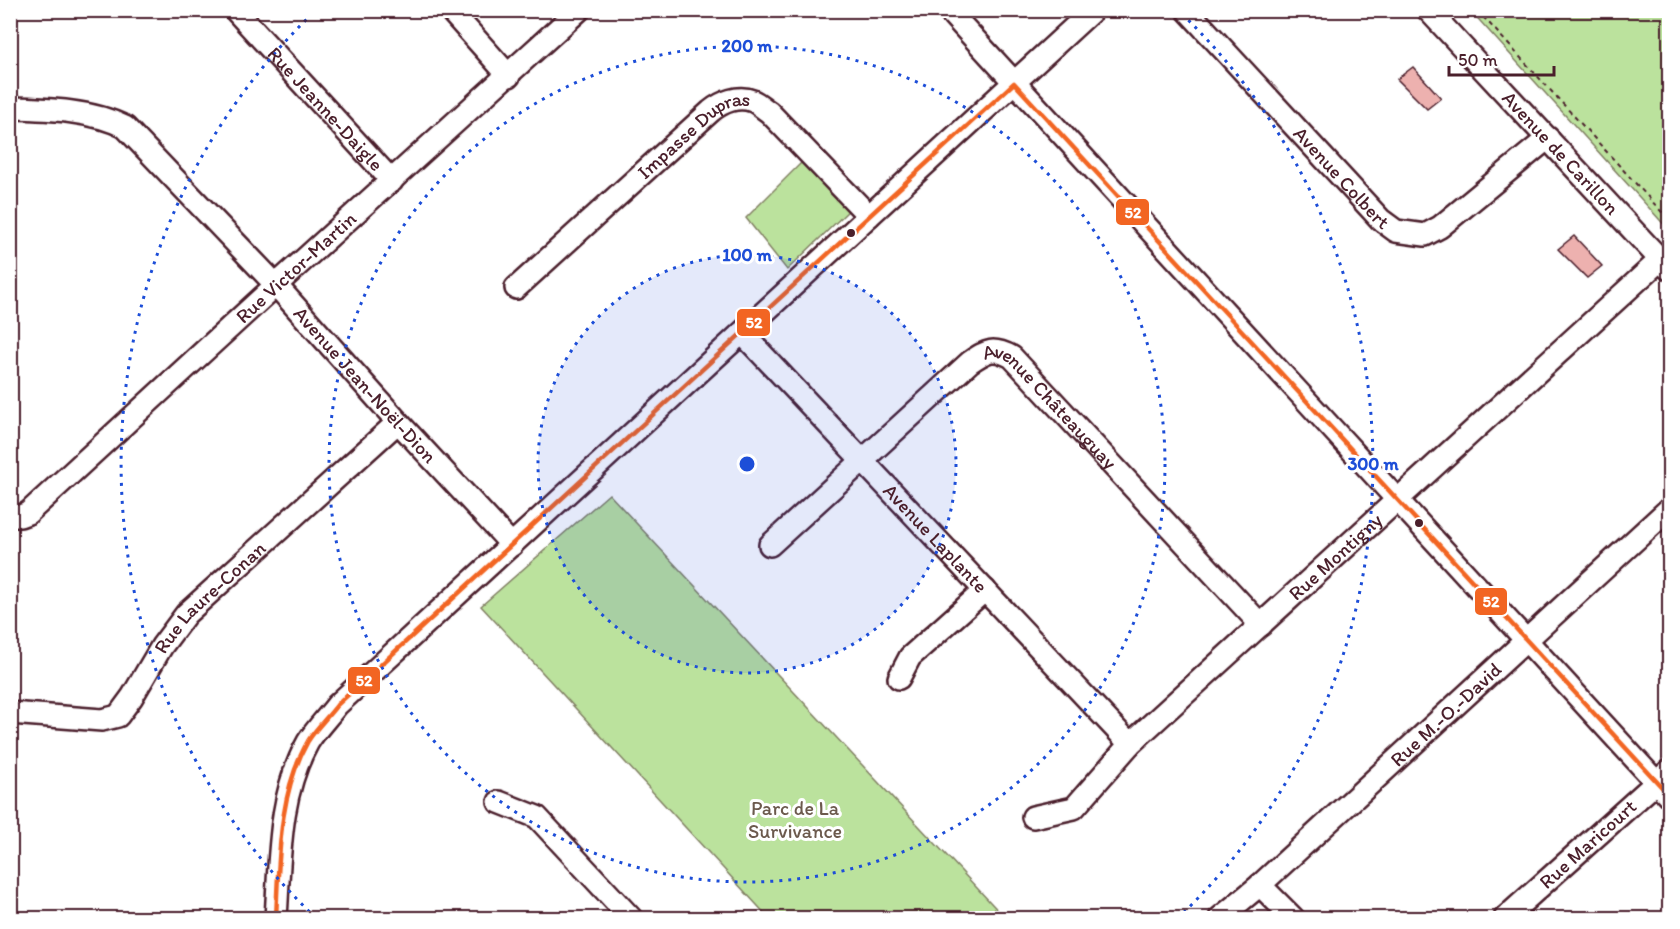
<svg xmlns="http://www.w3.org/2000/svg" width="1680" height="929" font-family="Itim,sans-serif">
	<rect width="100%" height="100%" fill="#fff"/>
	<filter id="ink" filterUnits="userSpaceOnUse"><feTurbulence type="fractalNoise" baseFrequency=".0167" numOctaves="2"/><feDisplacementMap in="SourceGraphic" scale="12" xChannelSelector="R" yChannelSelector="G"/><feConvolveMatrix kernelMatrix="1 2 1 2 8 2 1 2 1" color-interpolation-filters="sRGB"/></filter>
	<g filter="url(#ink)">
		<path fill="#bbe29d" stroke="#828064" stroke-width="1.5" d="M1471,11H1669V230Z
			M802,162L848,211L787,270L746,218Z
			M609,494L1005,918H769L481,606Z"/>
		<path fill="#edb1af" stroke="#4a1f2b" stroke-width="1.5" d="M1413,67L1441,98L1427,109L1397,79Z
			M1574,236L1602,266L1587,278L1558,249Z"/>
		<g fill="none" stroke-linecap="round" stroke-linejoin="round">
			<defs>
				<g id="minor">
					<path id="s1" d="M235,10L392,181"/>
					<path d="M450,10L509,76"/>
					<path d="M948,10L1670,797"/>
					<path id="s2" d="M1187,10L1381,220L1396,231L1425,235L1440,227L1548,138"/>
					<path id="s3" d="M1428,10L1669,269"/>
					<path id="s4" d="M10,108C48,109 92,110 125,127L276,285L398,422L512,545"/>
					<path id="s5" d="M516,288L711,111C722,102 738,95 753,101C758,103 764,109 769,112L869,216"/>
					<path id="s6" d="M742,333L1130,744"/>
					<path id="s7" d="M10,516H20L28,513L276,285L579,10"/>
					<path id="s8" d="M770,545L970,362C988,350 993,347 1012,357L1261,625"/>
					<path d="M899,678L910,657L985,590"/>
					<path id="s9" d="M10,713L102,720L118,716L132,697L162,646L186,614L398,422"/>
					<path d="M499,802L537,817L631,918"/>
					<path id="s10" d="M1033,817L1074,808L1130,744L1660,260"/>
					<path d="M1260,885L1293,918"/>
					<path d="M276,918C280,858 278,796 308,742C316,729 328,717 337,705L1093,10"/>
					<path id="s11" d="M1220,918L1260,885L1670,508"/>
					<path id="s12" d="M1505,918L1670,770"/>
				</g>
			</defs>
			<use href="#minor" stroke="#4a1f2b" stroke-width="26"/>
			<path stroke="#4a1f2b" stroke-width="2" stroke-dasharray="4.5 4.5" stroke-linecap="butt" d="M1477,10L1670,221"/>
			<use href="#minor" stroke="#fff" stroke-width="21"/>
			<defs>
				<path id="bus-1" d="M276,918C279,859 278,794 308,741C316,728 328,717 337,705L1014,83L1670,796"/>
			</defs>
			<use href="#bus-1" stroke="#fff" stroke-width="9"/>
			<use href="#bus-1" stroke="#f26522" stroke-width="4.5"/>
		</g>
	</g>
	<circle cx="747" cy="464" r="209" fill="#1d4ed8" fill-opacity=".12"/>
	<g fill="none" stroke="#1d4ed8" stroke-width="3" stroke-dasharray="3 6">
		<circle cx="747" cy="464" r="209"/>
		<circle cx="747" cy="464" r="418"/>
		<path d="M316 918A626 626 0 0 1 312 14M1182 14A626 626 0 0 1 1178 918"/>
	</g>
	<g fill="#4a1f2b" stroke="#fff" stroke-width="2">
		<circle cx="851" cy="233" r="5"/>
		<circle cx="1419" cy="523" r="5"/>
	</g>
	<g text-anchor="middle" stroke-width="6" stroke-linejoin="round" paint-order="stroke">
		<g font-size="20" fill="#4a1f2b" stroke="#fff">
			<text dy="7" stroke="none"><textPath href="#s1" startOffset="134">Rue Jeanne-Daigle</textPath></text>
			<text dy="7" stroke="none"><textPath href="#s5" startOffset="237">Impasse Dupras</textPath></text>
			<text dy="7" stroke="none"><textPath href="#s3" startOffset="195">Avenue de Carillon</textPath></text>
			<text dy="7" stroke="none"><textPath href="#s2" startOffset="228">Avenue Colbert</textPath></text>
			<text dy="7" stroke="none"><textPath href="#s7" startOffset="382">Rue Victor-Martin</textPath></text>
			<text dy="7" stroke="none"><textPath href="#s4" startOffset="470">Avenue Jean-Noël-Dion</textPath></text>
			<text dy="7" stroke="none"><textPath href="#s8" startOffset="376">Avenue Châteauguay</textPath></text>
			<text dy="7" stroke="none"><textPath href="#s6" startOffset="282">Avenue Laplante</textPath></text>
			<text dy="7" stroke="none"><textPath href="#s10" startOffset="405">Rue Montigny</textPath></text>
			<text dy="7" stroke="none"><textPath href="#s9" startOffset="260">Rue Laure-Conan</textPath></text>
			<text dy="7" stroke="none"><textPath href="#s11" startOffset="304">Rue M.-O.-David</textPath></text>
			<text dy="7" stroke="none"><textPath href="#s12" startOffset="111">Rue Maricourt</textPath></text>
		</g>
		<g font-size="20" fill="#6c5a4d" stroke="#fff">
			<text x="795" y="815">Parc de La<tspan x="795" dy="23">Survivance</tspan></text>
		</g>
	</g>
	<circle cx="747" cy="464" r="9" fill="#1d4ed8" stroke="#fff" stroke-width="3"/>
	<g font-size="18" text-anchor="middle" font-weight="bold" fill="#1d4ed8" stroke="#fff" stroke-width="6" stroke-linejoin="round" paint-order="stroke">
		<text x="747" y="52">200 m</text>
		<text x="747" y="261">100 m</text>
		<text x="1373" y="470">300 m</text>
	</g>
	<g stroke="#fff" stroke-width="2">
		<rect x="1115" y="198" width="35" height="28" rx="6" fill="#f26522"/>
		<rect x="736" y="308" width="35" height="29" rx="6" fill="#f26522"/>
		<rect x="1474" y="587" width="34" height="29" rx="6" fill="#f26522"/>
		<rect x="347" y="666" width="34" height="29" rx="6" fill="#f26522"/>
	</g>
	<g font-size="16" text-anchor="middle" font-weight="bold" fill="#fff">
		<text x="1133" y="218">52</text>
		<text x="754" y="328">52</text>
		<text x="1491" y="607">52</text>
		<text x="364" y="686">52</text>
	</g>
	<rect width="1680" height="929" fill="none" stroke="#fff" stroke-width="36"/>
	<rect x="18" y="18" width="1644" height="893" fill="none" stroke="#4a1f2b" stroke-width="2" filter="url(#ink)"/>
	<path d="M1449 66v9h105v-9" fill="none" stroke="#4a1f2b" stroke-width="3"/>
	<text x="1458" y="66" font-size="18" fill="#4a1f2b" stroke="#ffffff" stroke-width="4.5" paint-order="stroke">50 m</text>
</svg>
